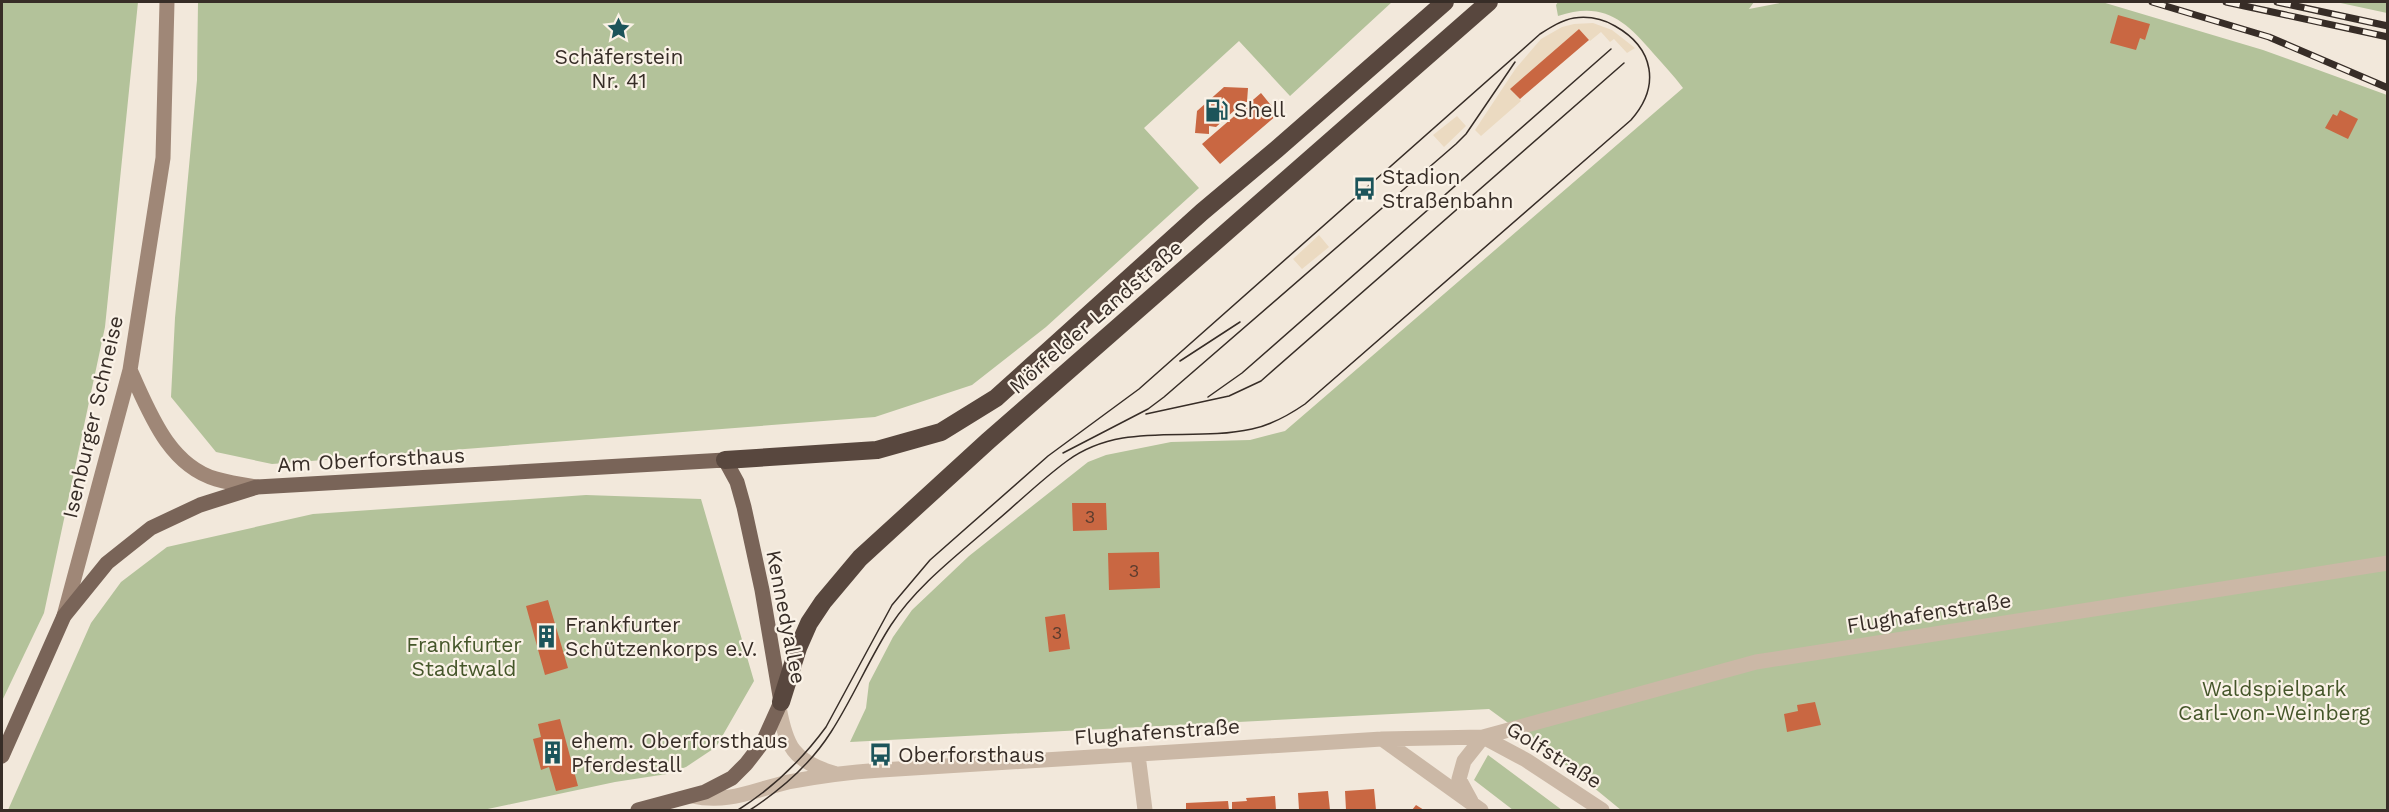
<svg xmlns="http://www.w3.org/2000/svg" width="2389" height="812" font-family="'Work Sans',sans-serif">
	<rect width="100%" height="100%" fill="#f2e8db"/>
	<path fill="#b3c29a" d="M2,2H138L105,327L44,613L2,701Z
		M198,2H1392L1290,96L1239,41L1144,128L1199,188L1046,327L972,385L875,417L272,464L216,452L171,397L175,318L197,80Z
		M1558,2H1754L1749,9L1785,2H2102L2263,50L2387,95V810H1621L1571,769L1489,709L850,742L866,708L869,683L893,637L912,610L969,556L1088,462L1106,455L1171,442L1250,440L1285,431L1683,88C1674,76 1663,64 1653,53C1625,20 1603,1 1558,16L1556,5Z
		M2336,2H2387V13Z
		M586,495L701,499L754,681L716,747L686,767L667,774L615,782L483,810H8L91,623L121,582L167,547L313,514Z
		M1488,755L1562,810H1513L1474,780Z"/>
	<path fill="#ebdac1" d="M1593,23L1612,30L1635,48L1627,53L1614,39L1610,42L1601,32L1590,41L1579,29L1511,89L1521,101L1481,136L1475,130L1516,68L1541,39L1562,27L1574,24Z
		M1457,116L1466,126L1444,147L1433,135Z
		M1319,235L1329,247L1302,269L1293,259Z"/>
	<path fill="#c96742" d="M2118,15L2150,24L2145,40L2140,38L2136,50L2110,43Z
		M1579,29L1589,40L1520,99L1510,89Z
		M1224,87L1248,88L1247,102L1237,101L1236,109L1216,127L1209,126V134L1195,133L1197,111Z
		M1261,93L1278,114L1220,164L1202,144Z
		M2340,110L2358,119L2348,139L2325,128L2333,114L2337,116Z
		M1072,503H1106L1107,530L1073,531Z
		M1159,552L1160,588L1109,590L1108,553Z
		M548,600L568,668L545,675L526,606Z
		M1065,614L1070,649L1049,652L1045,617Z
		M1815,702L1821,725L1787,732L1784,714L1798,711L1797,705Z
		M560,719L578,786L556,791L549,767L541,770L533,739L541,737L538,724Z
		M1374,789L1376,810H1346L1345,791Z
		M1328,791L1330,810H1299L1298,793Z
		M1275,796L1276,810H1232V802L1247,801L1246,798Z
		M1228,801L1229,810H1186V803Z
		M1416,805L1424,810H1412Z"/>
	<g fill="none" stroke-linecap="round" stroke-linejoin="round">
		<path stroke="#cbb8a6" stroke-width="15" d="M779,707C786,746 793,761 833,773
			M1483,737L1526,760L1602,810
			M1382,739L1481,810
			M1138,755L1145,810
			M692,796C728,804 754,790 788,782C819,776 850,772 881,770L1382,739L1483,737L1756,662L2388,563
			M1471,801L1459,779L1464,761L1483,737"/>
		<path stroke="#9f8777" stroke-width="15" d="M130,370C149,411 168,465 216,479C230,483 244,485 257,487
			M64,616L130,370L163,158L167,2"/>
		<path stroke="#796458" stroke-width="15" d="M2,756L64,616L107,563L151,528L200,505L257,487L725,460L737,482L744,507L762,590L781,702L763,742L746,764L732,778L705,792L638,810"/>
		<path stroke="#58473e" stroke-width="18" d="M725,460L877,450L941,432L996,398L1202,212L1277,149L1445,2
			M781,702L798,648L809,623L823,602L860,558L988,441L1489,2"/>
		<path stroke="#372d27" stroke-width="1.5" d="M1180,361L1240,322
			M1208,397L1242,373L1611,49
			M1146,414L1229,396L1261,381L1624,63
			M1063,453L1148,409L1164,397L1456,144L1466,134L1515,62
			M738,810C773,788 801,761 826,727L892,605L930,560L1048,456L1139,389L1540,34C1551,27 1562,20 1574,18C1589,16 1603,19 1615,26C1654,48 1661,86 1631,120L1305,404C1289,415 1271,425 1252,429C1189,443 1123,420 1067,461C1041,480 1018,503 994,523C959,554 917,585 891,625C869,659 853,698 831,732C810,765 782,789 750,810"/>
		<defs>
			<path id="rail" d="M2152,2L2269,37L2388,88
				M2226,2L2388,37
				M2277,2L2388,26"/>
		</defs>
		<use href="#rail" stroke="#372d27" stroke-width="7"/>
		<use href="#rail" stroke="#faf2e7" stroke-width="4.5" stroke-dasharray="14" stroke-linecap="butt"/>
	</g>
	<defs>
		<symbol id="sight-bare" viewBox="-9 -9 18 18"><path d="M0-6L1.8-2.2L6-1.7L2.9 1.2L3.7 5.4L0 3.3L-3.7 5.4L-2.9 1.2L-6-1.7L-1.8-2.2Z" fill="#1c545a" stroke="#faf2e7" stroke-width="2.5" paint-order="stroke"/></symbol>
		<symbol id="fuel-bare" viewBox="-9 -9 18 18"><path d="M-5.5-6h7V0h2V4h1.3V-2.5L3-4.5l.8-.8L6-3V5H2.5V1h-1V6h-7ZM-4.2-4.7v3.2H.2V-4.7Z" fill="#1c545a" stroke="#faf2e7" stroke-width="2.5" paint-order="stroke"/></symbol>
		<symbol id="bus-bare" viewBox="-9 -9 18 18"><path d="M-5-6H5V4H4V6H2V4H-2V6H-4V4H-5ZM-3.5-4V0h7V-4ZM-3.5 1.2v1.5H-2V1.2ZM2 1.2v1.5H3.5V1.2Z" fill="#1c545a" stroke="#faf2e7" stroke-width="2.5" paint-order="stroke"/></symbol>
		<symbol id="building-bare" viewBox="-9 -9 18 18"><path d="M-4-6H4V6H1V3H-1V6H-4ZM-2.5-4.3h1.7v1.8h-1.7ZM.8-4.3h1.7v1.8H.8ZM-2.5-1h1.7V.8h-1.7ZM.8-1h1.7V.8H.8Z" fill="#1c545a" stroke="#faf2e7" stroke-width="2.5" paint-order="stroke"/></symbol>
	</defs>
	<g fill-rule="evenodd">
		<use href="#sight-bare" x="602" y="12" width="33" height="33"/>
		<use href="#fuel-bare" x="1200" y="94" width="33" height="33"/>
		<use href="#bus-bare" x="1348" y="172" width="33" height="33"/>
		<use href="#building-bare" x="530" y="620" width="33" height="33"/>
		<use href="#building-bare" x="536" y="736" width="33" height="33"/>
		<use href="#bus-bare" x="864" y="738" width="33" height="33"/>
	</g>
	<g text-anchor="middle" stroke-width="4.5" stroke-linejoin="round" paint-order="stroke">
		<g font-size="18" fill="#5c3c2e">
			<text x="1090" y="523">3</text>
			<text x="1134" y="577">3</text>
			<text x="1057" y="639">3</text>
		</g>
		<g font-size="21" fill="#372d27" stroke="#faf2e7" text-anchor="start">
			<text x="619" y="64" text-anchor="middle">Schäferstein<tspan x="619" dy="24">Nr. 41</tspan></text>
			<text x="1234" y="117">Shell</text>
			<text x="1382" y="184">Stadion<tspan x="1382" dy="24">Straßenbahn</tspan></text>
			<text x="565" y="632">Frankfurter<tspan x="565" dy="24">Schützenkorps e.V.</tspan></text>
			<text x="571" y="748">ehem. Oberforsthaus<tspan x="571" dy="24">Pferdestall</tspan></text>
			<text x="898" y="762">Oberforsthaus</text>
		</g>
		<g font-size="21" fill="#372d27" stroke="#faf2e7">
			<text transform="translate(1096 317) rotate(-41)" y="7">Mörfelder Landstraße</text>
			<text transform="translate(93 417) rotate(-77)" y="7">Isenburger Schneise</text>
			<text transform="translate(371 460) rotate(-3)" y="7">Am Oberforsthaus</text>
			<text transform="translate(1929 613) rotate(-9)" y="7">Flughafenstraße</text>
			<text transform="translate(786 617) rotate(79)" y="7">Kennedyallee</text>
			<text transform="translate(1157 732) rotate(-4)" y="7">Flughafenstraße</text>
			<text transform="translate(1554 755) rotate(32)" y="7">Golfstraße</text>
		</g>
		<g font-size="21" fill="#45562a" stroke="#faf2e7">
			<text x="464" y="652">Frankfurter<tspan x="464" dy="24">Stadtwald</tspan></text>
			<text x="2274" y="696">Waldspielpark<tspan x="2274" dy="24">Carl-von-Weinberg</tspan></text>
		</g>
	</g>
	<rect width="2389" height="812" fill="none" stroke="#372d27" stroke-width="6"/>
</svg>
